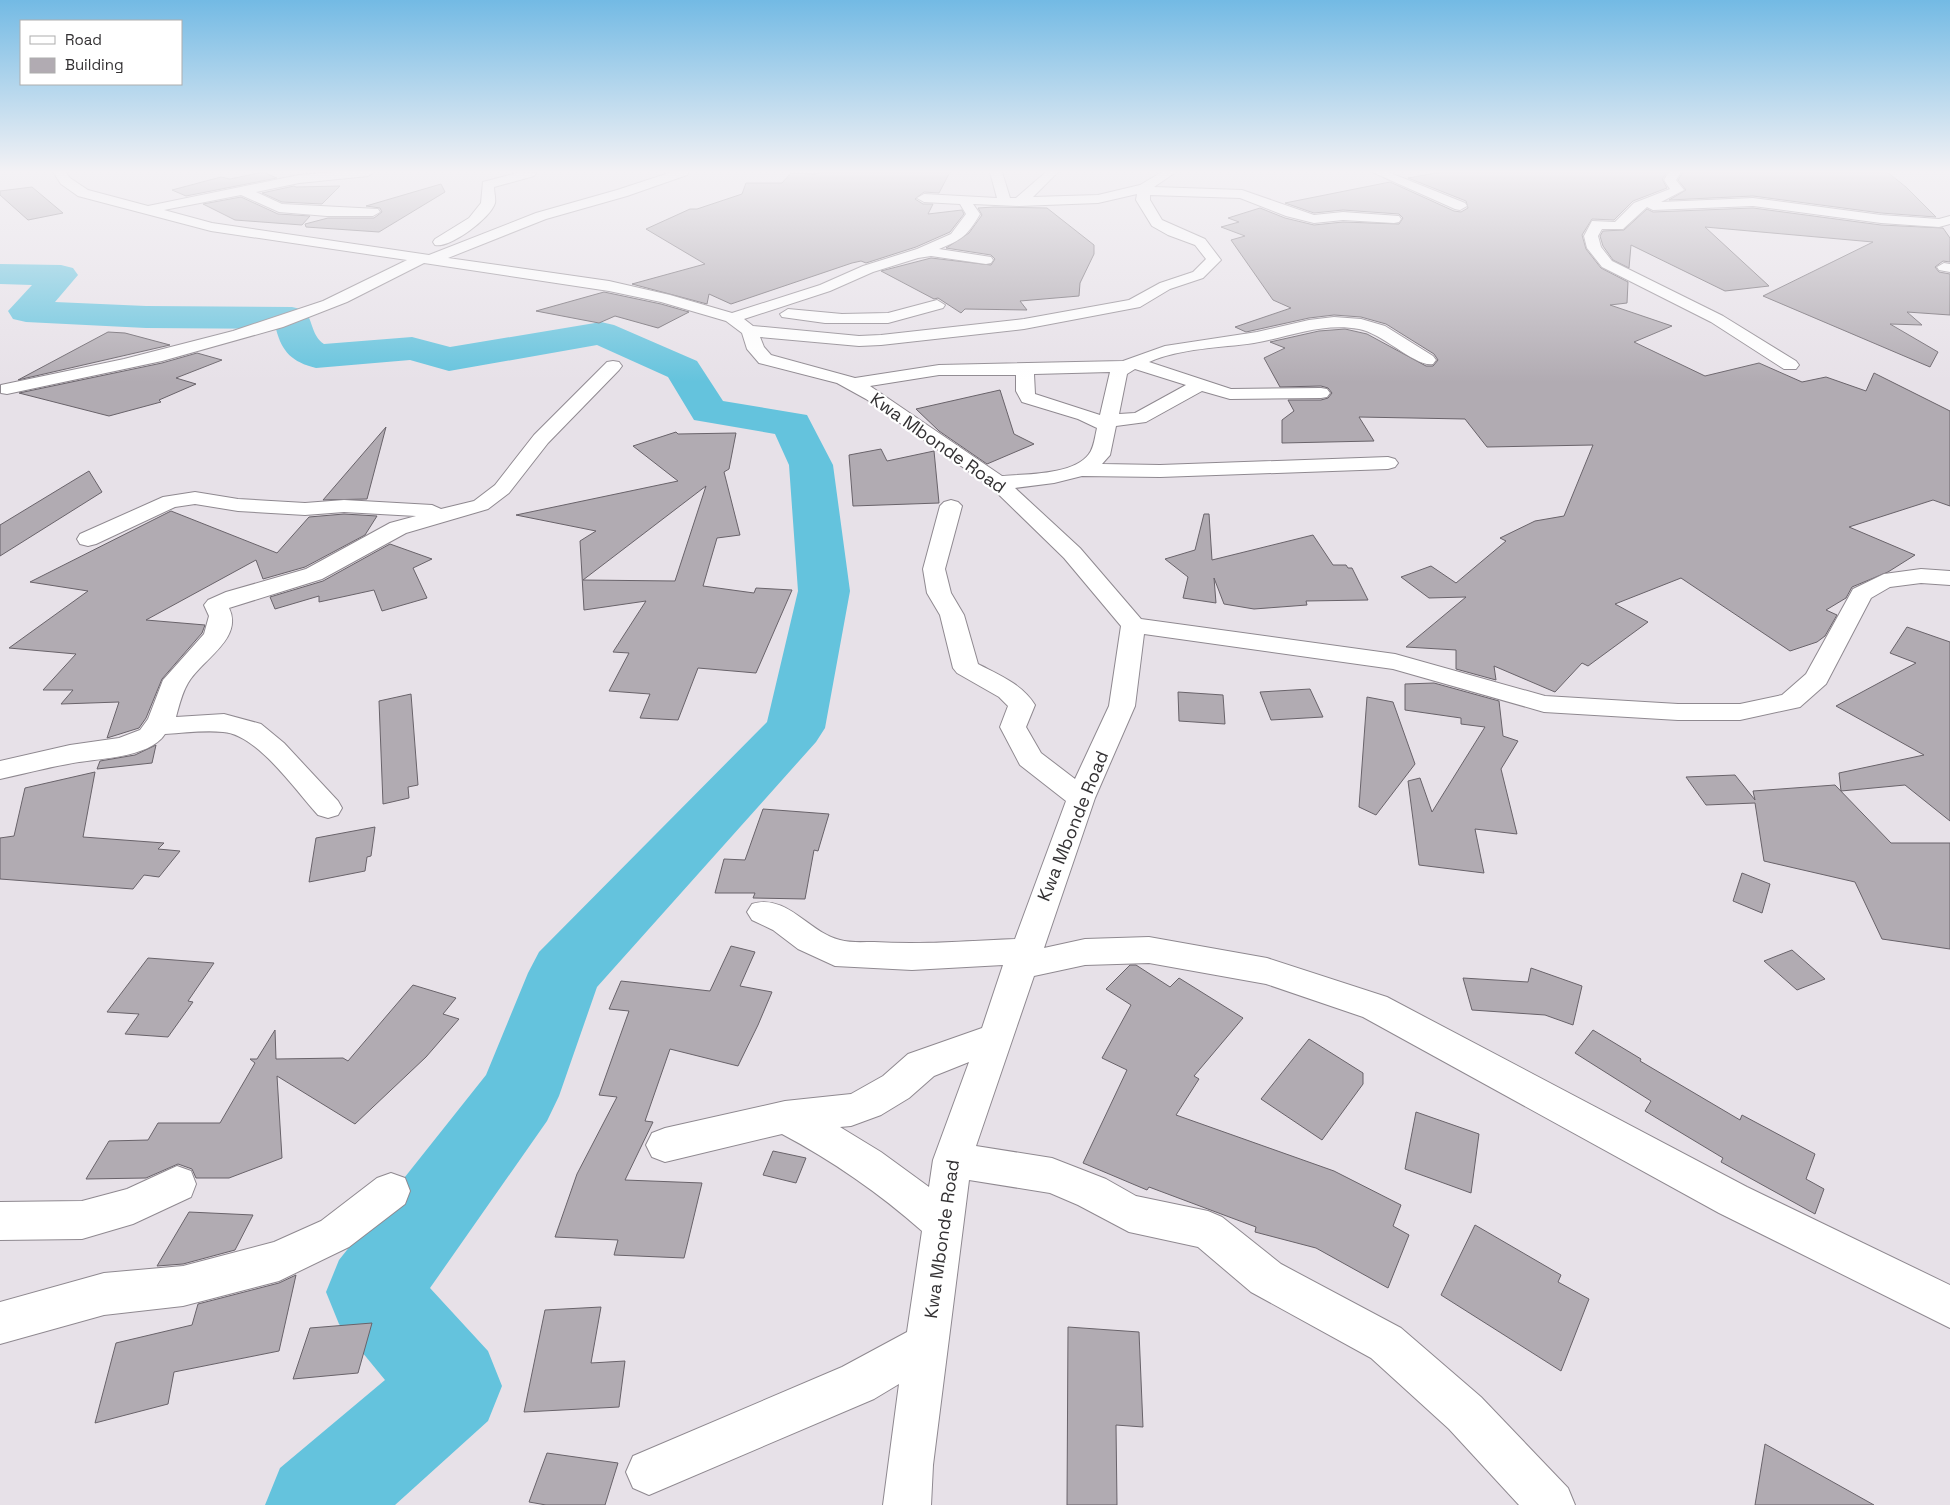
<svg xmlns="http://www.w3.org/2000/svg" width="1950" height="1505" font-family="'Space Grotesk',sans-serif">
	<rect width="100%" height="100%" fill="#e7e1e8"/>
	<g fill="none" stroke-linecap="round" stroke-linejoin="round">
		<path fill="#64c3dd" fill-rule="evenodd" d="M0,264L61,265L73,268L78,275L55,302L146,306L292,307L305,310C313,322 312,336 324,344L412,337L450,347L601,322L614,325L697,361L723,401L807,415L833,465L850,591L825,728L816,742L597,987L559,1096L547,1121L430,1288L488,1351L502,1386L488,1421L395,1505H265L280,1468L385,1380L339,1324L326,1292L339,1260L486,1075L528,973L539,952L767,722L798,591L789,465L775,434L694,420L668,377L597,345L449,371L410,360L316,368C292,362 282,352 276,329L146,328L26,322L13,319L8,311L32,285L0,284Z"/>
	</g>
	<path fill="#b1abb2" stroke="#69636a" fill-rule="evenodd" d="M263,172L277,178L186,196L172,190L221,177L230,179Z
		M824,172H950L939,193L924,192L915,199L923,204H933L928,214L962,210L964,214L950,232L916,247L866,263L861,261L852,263L731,304L709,294L707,304L632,284L705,264L646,229L690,209H697L742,194L746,183H782L791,173L815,174Z
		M1442,172H1667L1662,179L1667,188L1633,201L1614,220L1592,219L1582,235L1586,249L1601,268L1628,282L1627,303L1610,305L1672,326L1634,342L1705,376L1759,363L1802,382L1826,377L1866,391L1874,373L1950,411V506L1933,500L1849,527L1915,555L1888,572L1852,587L1846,598L1826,610L1837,615L1825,636L1817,642L1790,651L1681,578L1615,604L1648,622L1588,666L1582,663L1555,692L1494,666L1496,680L1456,669V650L1406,647L1466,597L1429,598L1401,577L1431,566L1456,583L1506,541L1500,538L1535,521L1564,516L1593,445L1487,447L1465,419L1359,417L1374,441L1282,443V420L1294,411L1288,400H1321L1328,398L1332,393L1328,388L1321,386L1280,387L1264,358L1285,348L1270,342L1319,331L1345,329L1367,334L1426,366H1433L1438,360L1434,354L1386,324L1361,317L1334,315L1309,318L1246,332L1235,327L1291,308L1273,300L1231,240L1245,236L1221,227L1239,222L1228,218L1260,208L1285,218L1314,225L1343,222L1399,224L1403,218L1399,214L1343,210L1314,213L1285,203L1390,182L1454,211L1461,212L1468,208L1466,201L1408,178Z
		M1683,172H1887L1906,187L1936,217L1881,213L1753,196L1669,200L1686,190L1678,180Z
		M441,184L445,192L379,232L306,227L305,224L328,218H374L382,212L380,208L366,206Z
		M294,186L296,187L340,186L322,204L282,202L262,193Z
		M32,187L63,213L28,220L0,195V191Z
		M241,197L278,214L310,216L302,225L235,220L203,204Z
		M994,207L1047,208L1094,245V254L1080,283L1079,296L1020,301L1027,310L965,309L961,313L938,298L934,299L881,271L931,258L991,265L995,259L991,255L946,248L969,233L982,215L978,208Z
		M1753,208L1881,225L1943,228L1950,238V262L1943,261L1935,267L1939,272L1950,274V315L1907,312L1922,325L1890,324L1938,352L1930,367L1763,296L1873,242L1705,227L1769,286L1725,291L1631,245L1629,268L1613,260L1603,246L1600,236L1603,231L1624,230L1647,209L1653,212Z
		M604,292L661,304L689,312L658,328L615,316L599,323L536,311Z
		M108,332L125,333L170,345L18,380Z
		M197,353L222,360L176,378L196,384L159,400L161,402L109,416L19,393L162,363Z
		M1000,390L1014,434L1034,444L987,464L939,431L916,409Z
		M386,427L367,499L323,500Z
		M676,432L678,434L736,433L729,469L724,472L740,535L717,538L703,586L754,593L756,588L792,590L756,673L698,668L678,720L640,718L650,694L609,691L629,653L613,652L646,601L584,610L580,541L596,531L516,515L678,481L633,446ZM706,486L675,581L583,580Z
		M881,449L887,461L934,451L939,503L853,506L849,455Z
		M89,471L102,492L0,556V525Z
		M171,511L277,553L309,517L344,514L377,516L365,535L305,567L263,579L256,560L146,620L205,625L202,633L162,679L146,718L139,728L107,738L119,702L61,704L73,690H43L76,654L9,648L88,591L30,582Z
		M1204,514H1209L1212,560L1313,535L1333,565H1346L1348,568H1352L1368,600L1306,601L1307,605L1254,609L1224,604L1214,578L1216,603L1183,598L1188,577L1165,559L1195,550Z
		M390,544L432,559L413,568L427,598L382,611L374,590L319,602V596L275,609L270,597L323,581Z
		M1907,627L1950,642V821L1905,785L1841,791L1839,773L1924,755L1836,706L1916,663L1890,653Z
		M1434,683L1499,701L1503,736L1518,741L1501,769L1517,834L1475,829L1484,873L1419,865L1408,781L1420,778L1432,812L1485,727L1461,724V718L1405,710V684Z
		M1310,689L1323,717L1271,720L1260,692Z
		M1178,692L1223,695L1225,724L1179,721Z
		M411,694L418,785L408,787L409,798L383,804L379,701Z
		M1367,697L1393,702L1415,764L1376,815L1359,807Z
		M156,745L152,763L97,769L100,761L135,755Z
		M95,772L83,837L164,843L158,849L180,851L159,877L144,875L133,889L0,879V838L14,836L25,788Z
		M1735,775L1755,800L1753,791L1835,785L1891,843H1950V949L1882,939L1855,882L1764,861L1755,803L1706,805L1686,777Z
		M763,809L829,814L818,851L814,850L805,899L753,898L755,893H715L724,859L745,860Z
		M375,827L371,856L367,857L365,871L309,882L316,838Z
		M1742,873L1770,884L1762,913L1733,901Z
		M731,946L755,952L740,986L772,992L758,1025L738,1066L670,1049L645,1121L653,1122L625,1180L702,1183L684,1258L614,1255L618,1240L555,1237L577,1174L617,1097L599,1095L629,1011L609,1009L621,981L710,991Z
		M1792,950L1825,979L1797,990L1764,961Z
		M148,958L214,963L188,1001L193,1002L168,1037L125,1034L139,1014L107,1012Z
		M1130,965H1136L1170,987L1179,978L1243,1018L1194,1076L1199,1079L1176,1115L1334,1171L1401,1205L1393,1226L1409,1235L1388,1288L1316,1248L1255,1232L1256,1227L1149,1187L1147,1190L1083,1163L1127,1070L1102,1058L1131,1005L1106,989Z
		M1531,968L1582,986L1573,1025L1545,1015L1472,1010L1463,978L1528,982Z
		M413,985L456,998L443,1014L459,1019L426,1057L355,1124L277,1076L282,1158L229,1178H196L192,1169L178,1164L146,1178L86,1179L109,1141L148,1140L158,1123H220L255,1063L250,1059H257L275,1030L276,1059L343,1058L348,1061Z
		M1593,1030L1641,1059L1640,1061L1740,1120L1742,1115L1815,1154L1806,1179L1824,1189L1815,1214L1721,1162L1723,1158L1645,1111L1651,1101L1575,1053Z
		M1309,1039L1363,1073V1084L1322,1140L1261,1099Z
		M1416,1112L1479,1134L1471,1193L1405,1169Z
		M773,1151L806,1158L796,1183L763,1175Z
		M189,1212L253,1215L235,1250L183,1264L157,1266Z
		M1475,1225L1561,1275L1558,1282L1589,1299L1561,1371L1441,1295Z
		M296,1275L279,1351L174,1372L168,1404L95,1423L116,1343L192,1325L198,1304L279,1283Z
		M601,1307L591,1363L625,1361L619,1407L524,1412L545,1310Z
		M372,1323L358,1373L293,1379L310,1328Z
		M1068,1327L1139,1332L1143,1427L1116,1425L1117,1505H1067Z
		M1765,1444L1874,1505H1755Z
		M547,1453L618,1463L605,1505H546L529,1502Z"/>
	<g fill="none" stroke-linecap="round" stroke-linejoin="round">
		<defs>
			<path id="minor" d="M53,172H65L70,178L88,190L148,206L299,175L335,172H374L368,176L299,183L256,192L282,204L378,209L380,212L373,216H327L279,212L241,195L164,210L212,223L429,255L536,213L617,190L672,172H689L687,175L627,196L546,219L448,258L609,281L670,295L732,313L820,285L863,266L917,249L951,234L966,214L960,204L924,202L917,198L924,194L997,198L990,172H1002L1010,198H1016L1046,172H1058L1033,197L1098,195L1140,185L1162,172H1176L1154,187L1242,190L1314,215L1343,212L1399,216L1401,219L1399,222L1394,223L1343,220L1314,223L1286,216L1240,198L1150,195V200L1162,220L1205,239L1221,260L1203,278L1170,289L1140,307L1024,329L881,345L859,346L760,337L764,347L771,355L855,378L939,365L1123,361L1165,346L1257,332L1309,320L1334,317L1361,319L1385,326L1433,356L1436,360L1433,364C1417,368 1382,333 1359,329C1323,322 1289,337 1254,343C1220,348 1181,348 1149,362L1231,389L1321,388L1327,389L1330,393L1327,397L1321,398L1230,399L1202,391L1146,422L1116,426L1110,455L1102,464L1160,465L1388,457L1395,459L1398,463L1395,467L1388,469L1160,477L1082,476L1054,483L1015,488L1080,548L1141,619L1395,654L1545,696L1678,704H1740L1782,695L1806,674L1853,589L1884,574L1921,569L1950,571V585L1921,583L1890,587L1871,598L1826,684L1800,707L1740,720H1678L1544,712L1393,669L1144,634L1135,706L1095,798L1044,948L1085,939L1149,937L1267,958L1387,997L1747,1187L1950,1285V1328L1719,1213L1363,1017L1266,984L1149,963L1085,965L1034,976L976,1146L1052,1158L1106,1179L1136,1196L1208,1211L1222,1217L1281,1264L1401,1328L1481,1397L1568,1488L1575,1505H1519L1449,1429L1371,1358L1251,1292L1198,1247L1129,1232L1078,1205L1050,1193L969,1180L933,1465L931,1505H883L899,1384L874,1399L649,1495L633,1488L626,1472L633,1456L842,1367L907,1332L922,1231C879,1193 833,1161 782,1134L665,1162L652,1157L646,1145L652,1133L665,1128L785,1101L851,1094L883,1076L908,1054L982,1028L1003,965L912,970L835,966L798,949L773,930L752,920L747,912L752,904C787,893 809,933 840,940C850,943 863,942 874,942C921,945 968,941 1015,939L1066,801L1020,765L1000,727L1008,706L999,697L957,673L953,668L940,615L927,593L923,569L940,506L944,502L951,500L958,502L962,506L945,569L951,593L964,615L978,664C999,675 1022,684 1035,705L1026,727L1041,753L1075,779L1109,706L1121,626L1064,558L991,487L866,399L837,383L759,363L747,349L742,333L726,321L661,302L609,291L424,263L347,302L283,327L162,361L7,394L1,393V385L124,359L233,331L323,301L407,260L211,231L78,196L61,184ZM1137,194L1136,200L1152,226L1168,235L1195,245L1206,259L1193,272L1160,283L1129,300L1024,319L881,335L859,336L753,326L744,319L830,291L873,272L918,258L931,256L986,264L991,263L993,260L991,257L939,249C963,239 967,236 980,214L973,204L1019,206L1098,203ZM1135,369L1186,385L1135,413L1119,414L1127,374ZM1110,372L1100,415L1035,394L1034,374ZM939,375H1016V391L1022,402L1078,419L1097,428C1095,436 1094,448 1089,454C1074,475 1026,474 1002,476L870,386ZM969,1062L933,1160L929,1187L881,1152L840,1127L851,1126L881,1115L909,1098L934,1076Z
				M521,172L536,173L534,176L494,187C494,192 496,199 495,203C491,218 449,249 435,245L433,242L435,239L469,218L481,203L483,182Z
				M1372,172H1388L1465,203L1467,206L1460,210L1455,209Z
				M1669,172H1681L1676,180L1684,190L1661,202L1753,198L1881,215L1939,219L1950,216V224L1939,227L1881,223L1753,206L1653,210L1647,207L1623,229H1602L1598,236L1601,247L1612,261L1723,316L1796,361L1799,365L1796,369H1784L1711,322L1602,267L1587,248L1584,236L1592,221L1615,222L1634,203L1670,189L1664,180Z
				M1944,263L1950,264V272L1939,270L1937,267Z
				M937,300L945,305L943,308L888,323H825L782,317L780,314L788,309L842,314L888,313Z
				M613,361L619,362L622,366L619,370L548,443L509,493L488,509L406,533L322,579L229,608C244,639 201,660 188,683C182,693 179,706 176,717L224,714L261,724L284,743L338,801L342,808L338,815L328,818L318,815C296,791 257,734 223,732C204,730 184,733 165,734C149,759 95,758 68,764C45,768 23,774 0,779V761L70,745L119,738L140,730L148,719L163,680L204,634L209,616L204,605L208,600L226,592L306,569L390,523L416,516L344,512L305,515L238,511L195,504L175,507L96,544L88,546L80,544L77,539L80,534L163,497L195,492L238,499L305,503L344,500L432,505L441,509L474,501L495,485L534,435L607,362Z
				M177,1166L191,1171L196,1184L191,1197L133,1224L82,1239L0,1240V1202L82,1201L127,1189Z
				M391,1173L405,1178L410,1191L405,1204L349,1247L279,1281L183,1306L104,1315L0,1344V1302L104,1273L183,1266L274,1242L321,1221L377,1178Z"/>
		</defs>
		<use href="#minor" stroke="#8f8990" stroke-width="2"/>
		<use href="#minor" fill="#fff" fill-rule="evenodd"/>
	</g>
	<linearGradient id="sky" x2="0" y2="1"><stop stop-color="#73bae4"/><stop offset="0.45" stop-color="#f4f2f5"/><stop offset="1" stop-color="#f4f2f5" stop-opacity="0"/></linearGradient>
	<rect width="1950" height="382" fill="url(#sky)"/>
	<g text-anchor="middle" stroke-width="4.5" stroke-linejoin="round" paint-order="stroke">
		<g font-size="18" fill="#333133" stroke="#fff">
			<text transform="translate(938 443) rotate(35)" y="6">Kwa Mbonde Road</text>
			<text transform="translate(1073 826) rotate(-68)" y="6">Kwa Mbonde Road</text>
			<text transform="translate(942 1239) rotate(-82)" y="6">Kwa Mbonde Road</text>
		</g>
	</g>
	<rect x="20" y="20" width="162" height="65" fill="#ffffff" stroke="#adadad"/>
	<rect x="30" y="36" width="25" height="8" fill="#ffffff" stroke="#adadad"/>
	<text x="65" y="45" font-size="15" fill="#333133">Road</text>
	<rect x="30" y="58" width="25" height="15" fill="#b1abb2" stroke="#adadad"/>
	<text x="65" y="70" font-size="15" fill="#333133">Building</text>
</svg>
